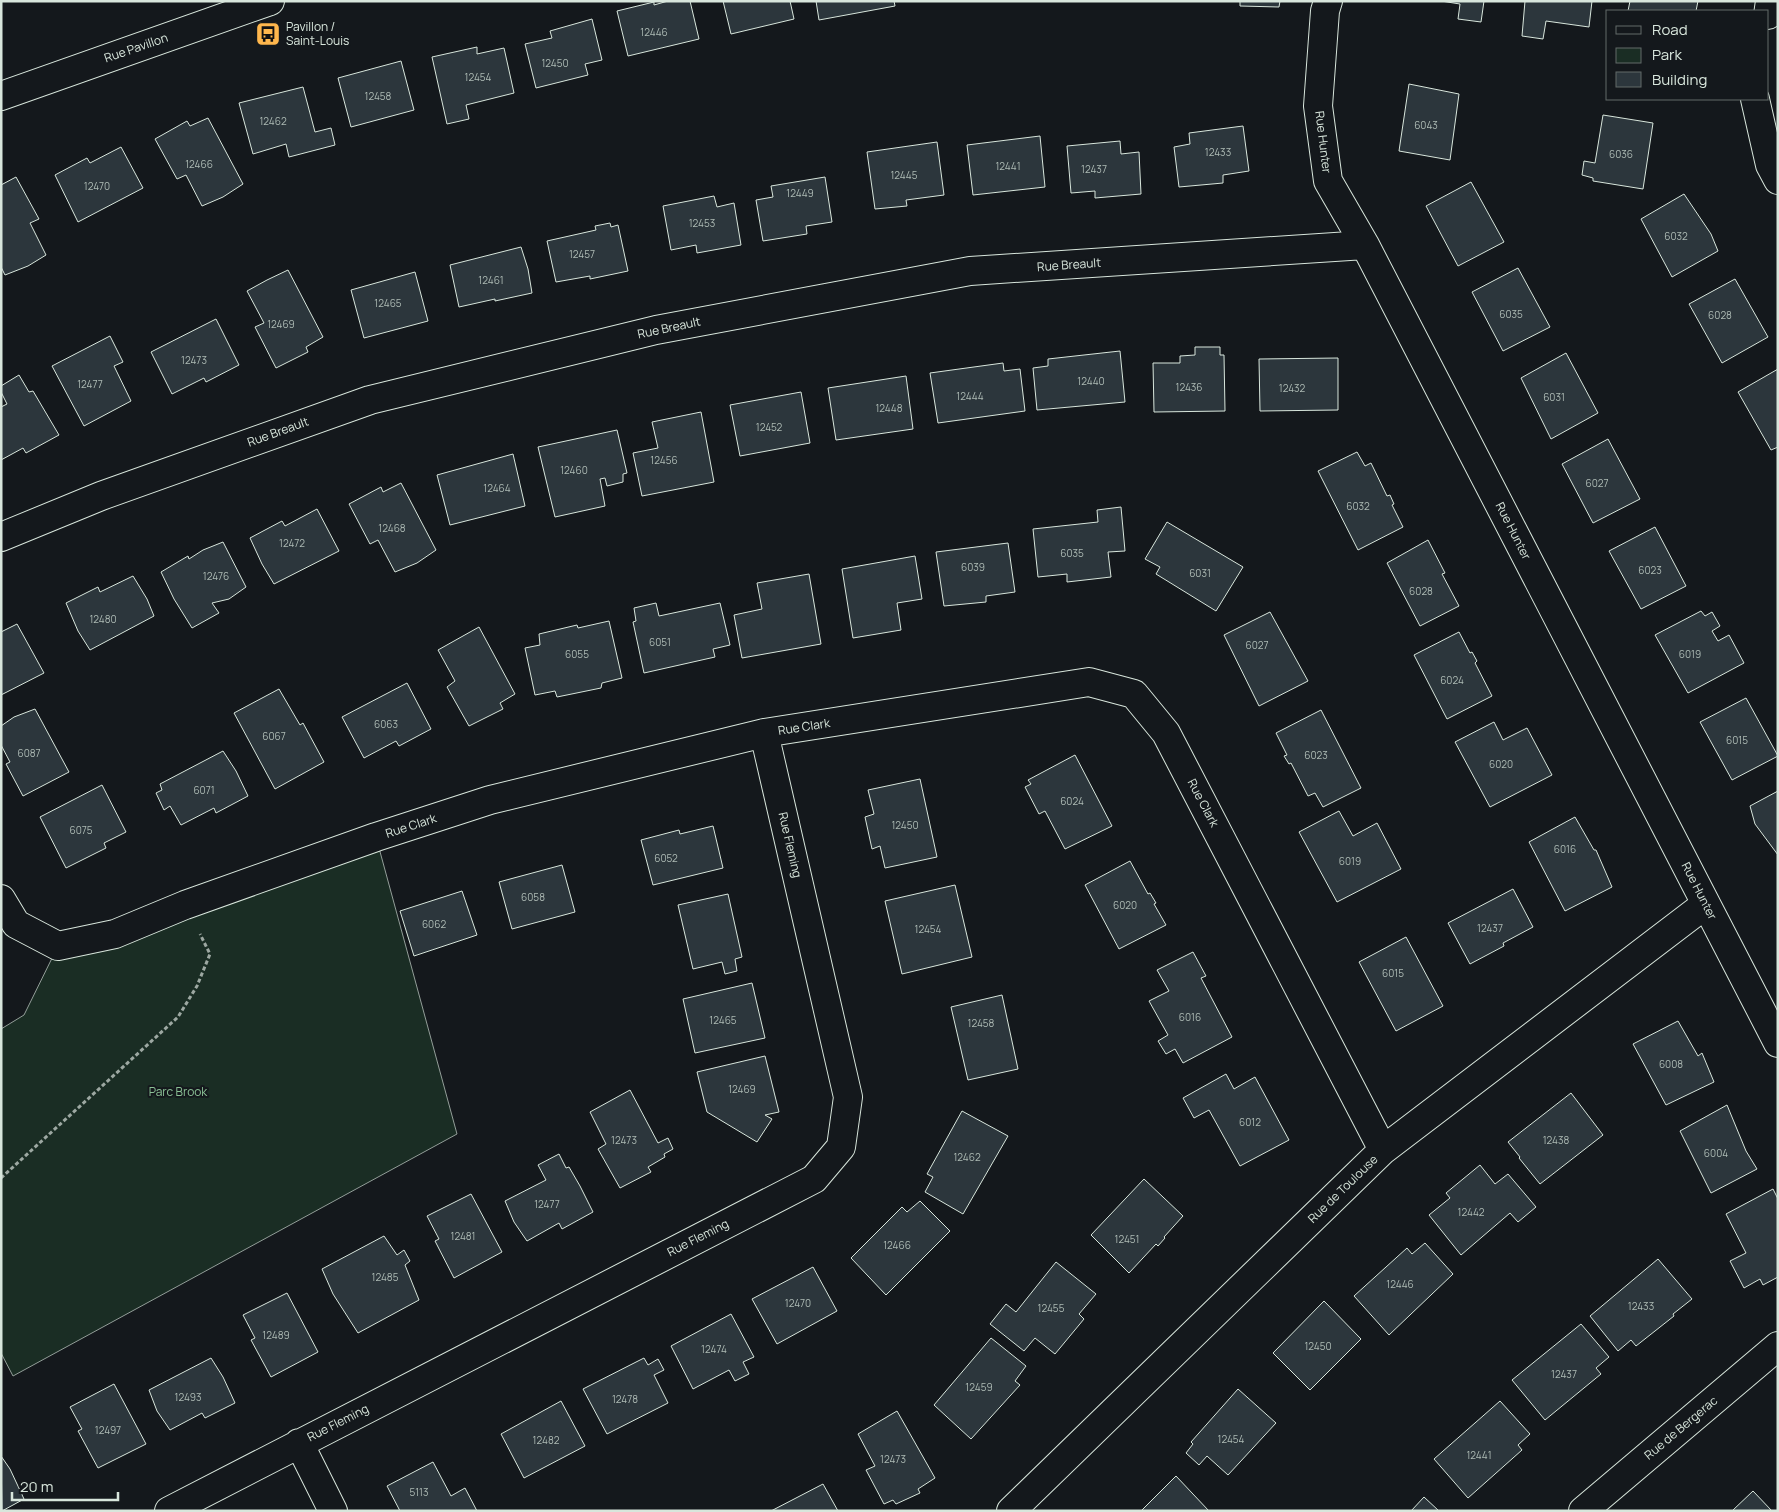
<svg xmlns="http://www.w3.org/2000/svg" width="1779" height="1512" font-family="Manrope,sans-serif">
	<rect width="100%" height="100%" fill="#14181c"/>
	<path fill="#1a2d24" stroke="#939e99" d="M376,837L457,1134L13,1376L1,1353V1029L24,1015L58,946Z"/>
	<path fill="#2c363c" stroke="#d8e6dc" d="M668,1H690L699,39L628,56L617,11L654,2V5Z
		M723,1H790L794,19L731,34Z
		M816,1H894L895,6L819,20Z
		M1240,1H1280L1279,7L1240,6Z
		M1441,1H1484L1481,22L1458,19L1460,4Z
		M1525,1H1592L1589,27L1546,21L1543,39L1522,36Z
		M1630,1H1698L1696,11H1628Z
		M592,19L602,60L585,64L588,75L536,88L525,44L552,38L550,31Z
		M477,47V54L504,48L514,93L466,105L469,119L447,124L432,57Z
		M401,61L414,110L351,127L338,78Z
		M1409,84L1459,94L1450,160L1399,151Z
		M303,87L315,132L331,128L335,145L289,157L286,144L253,154L239,103Z
		M1603,115L1653,123L1643,189L1593,181V178L1582,175L1584,161L1595,163Z
		M208,118L243,184L223,197L202,206L186,175L177,179L155,139L187,121L190,126Z
		M1243,126L1249,171L1223,175V183L1179,187L1174,147L1190,144L1189,133Z
		M1040,136L1045,187L973,195L967,145Z
		M1120,141L1121,154L1139,152L1141,194L1095,198V191L1071,193L1067,146Z
		M937,142L944,195L906,200L907,206L875,209L867,152Z
		M121,147L143,188L78,222L55,175L87,158L90,163Z
		M16,177L39,219L30,223L46,255L28,266L5,275L1,267V185Z
		M825,177L832,222L806,226L807,234L763,241L756,200L773,197L771,186Z
		M1471,182L1504,242L1458,266L1426,206Z
		M1684,194L1711,234L1718,251L1672,277L1641,219Z
		M714,196L717,207L734,203L741,245L697,253L696,245L671,250L663,206Z
		M610,223L611,227L618,225L628,271L590,279V276L556,282L547,241L596,230L595,226Z
		M521,247L528,269L532,293L495,301V299L459,307L450,265Z
		M1518,268L1550,327L1503,351L1472,292Z
		M288,270L323,337L306,347L308,352L276,368L255,327L264,323L247,291L267,280Z
		M415,272L428,321L364,338L351,290Z
		M1735,279L1768,337L1722,363L1689,304Z
		M216,319L239,365L206,382L204,378L172,394L151,352Z
		M110,336L123,362L114,366L131,401L84,426L52,366Z
		M1195,347H1220V355H1224L1225,411L1154,412L1153,363H1180V356L1195,355Z
		M1120,351L1125,402L1037,410L1033,368L1048,366V359Z
		M1566,353L1598,413L1551,439L1521,378Z
		M1338,358V410L1260,411L1259,359Z
		M1003,363L1004,371L1020,369L1025,411L938,423L930,373Z
		M1778,369V447L1771,450L1738,392Z
		M19,375L29,392L33,391L59,435L26,453L23,448L1,460V407L7,404L1,392V386Z
		M906,376L913,429L836,440L828,388Z
		M801,392L810,443L740,456L730,405Z
		M701,412L714,482L642,496L633,453L658,448L652,422Z
		M617,430L627,473L623,474V482L607,486L605,478L600,479L605,506L555,517L538,447Z
		M1608,439L1640,499L1593,523L1562,464Z
		M1357,452L1365,466L1371,463L1387,496L1390,495L1394,504L1392,505L1403,527L1358,550L1318,471Z
		M513,454L525,506L450,525L437,475Z
		M401,483L436,550L417,563L395,572L378,540L370,544L349,504L381,487L383,492Z
		M1121,507L1125,551L1108,552L1111,577L1067,582V574L1038,577L1033,529L1098,522L1097,510Z
		M317,509L339,551L274,584L262,564L250,538L282,521L285,526Z
		M1167,522L1243,567L1216,611L1156,574L1160,567L1145,559Z
		M1655,527L1686,586L1641,609L1609,551Z
		M1428,540L1445,573L1442,574L1459,606L1420,626L1387,563Z
		M223,542L246,587L229,599L212,603L219,613L192,628L174,599L161,572L188,556L189,559L203,550Z
		M1008,543L1015,592L986,596V602L944,606L936,552Z
		M915,556L922,599L897,603L901,630L853,638L842,569Z
		M809,574L821,644L742,658L734,615L762,609L757,583Z
		M133,576L147,599L154,616L90,650L78,631L66,603L98,587L100,592Z
		M656,603L659,616L720,603L730,645L713,649L715,657L644,673L633,622L636,621L634,608Z
		M1701,611L1705,616L1712,612L1720,626L1712,631L1718,641L1729,635L1744,663L1688,693L1655,635Z
		M1270,612L1308,681L1259,706L1224,635Z
		M609,621L622,678L602,683L601,688L557,697L555,691L535,695L525,648L540,645L539,634L577,625L578,628Z
		M17,624L44,673L1,695V632Z
		M479,627L515,694L500,703L503,709L469,726L447,687L455,681L438,650Z
		M1459,632L1470,653L1472,652L1477,661L1475,663L1492,696L1447,719L1414,655Z
		M407,683L431,729L399,746L396,741L364,758L342,717Z
		M279,689L300,725L303,723L324,762L275,789L234,713Z
		M1746,698L1778,756L1732,780L1700,722Z
		M35,709L69,772L23,796L6,764L10,762L1,745V726L14,717Z
		M1321,710L1361,788L1323,807L1315,793L1308,796L1291,763L1289,764L1284,756L1287,755L1276,733Z
		M1494,722L1503,740L1527,728L1552,775L1490,807L1455,742Z
		M223,751L236,771L248,796L216,813L214,808L181,825L170,806L164,810L156,793L162,790L160,784Z
		M1075,755L1112,826L1065,849L1045,811L1039,814L1025,787L1031,784L1028,780Z
		M920,779L937,857L885,868L880,846L872,849L865,817L874,814L868,790Z
		M102,785L126,832L104,843L106,848L66,868L40,817Z
		M1778,791V855L1755,824L1750,806Z
		M1339,811L1353,836L1377,823L1401,869L1337,902L1299,832Z
		M1575,817L1594,850H1596L1612,887L1565,911L1529,842Z
		M713,826L723,868L653,885L641,840L679,830L680,834Z
		M1130,861L1148,894L1150,893L1156,903L1154,904L1166,925L1119,949L1085,885Z
		M562,865L575,912L512,929L499,882Z
		M955,885L972,957L902,974L885,901Z
		M1513,889L1533,927L1503,943L1504,946L1470,964L1448,923Z
		M462,891L477,935L414,956L400,911Z
		M728,894L742,957L735,959L737,971L725,974L722,962L693,969L678,905Z
		M1406,937L1443,1006L1396,1031L1359,962Z
		M1193,952L1206,976L1201,978L1232,1037L1183,1063L1175,1049L1166,1054L1158,1041L1168,1035L1149,1001L1169,991L1157,970Z
		M752,983L765,1038L695,1053L683,999Z
		M1002,995L1018,1069L968,1080L951,1007Z
		M1678,1021L1698,1056L1702,1053L1714,1082L1666,1105L1633,1044Z
		M765,1056L779,1112L765,1115L772,1119L757,1142L707,1112L697,1072Z
		M1226,1074L1234,1089L1255,1077L1289,1140L1240,1166L1209,1110L1194,1118L1183,1098Z
		M630,1090L658,1143L668,1138L673,1149L664,1154L665,1157L648,1167L651,1172L620,1188L598,1149L606,1144L590,1112Z
		M1571,1093L1603,1135L1540,1184L1519,1158L1520,1157L1508,1142Z
		M1727,1105L1746,1151L1757,1169L1711,1193L1680,1131Z
		M962,1111L1008,1136L963,1214L925,1192L933,1177L927,1174Z
		M559,1154L566,1168L569,1167L580,1186L593,1212L562,1229L559,1223L527,1241L514,1222L505,1201L546,1180L538,1165Z
		M1480,1165L1495,1184L1508,1174L1536,1207L1518,1222L1510,1213L1461,1255L1429,1215L1450,1198L1446,1193Z
		M1144,1179L1183,1216L1164,1237L1165,1238L1158,1246L1156,1244L1129,1273L1091,1235Z
		M1773,1189L1778,1199V1277L1763,1285L1760,1279L1744,1288L1730,1261L1746,1253L1726,1214Z
		M471,1194L502,1252L454,1278L435,1241L439,1239L427,1216Z
		M920,1201L950,1231L886,1295L851,1258L902,1207L907,1212Z
		M384,1236L397,1255L404,1250L410,1261L405,1265L419,1300L358,1333L333,1294L322,1269Z
		M1425,1243L1453,1274L1389,1335L1354,1296L1407,1248L1412,1254Z
		M1658,1259L1692,1299L1673,1314L1674,1316L1636,1346L1631,1340L1618,1351L1590,1316Z
		M1056,1262L1096,1294L1079,1314L1084,1319L1055,1354L1035,1338L1024,1351L990,1324L1006,1304L1016,1312Z
		M813,1267L837,1311L777,1344L752,1299Z
		M287,1293L318,1352L271,1377L251,1340L255,1338L243,1315Z
		M1324,1301L1361,1339L1310,1390L1273,1353Z
		M731,1314L754,1357L743,1362L749,1374L735,1381L729,1370L693,1389L671,1346Z
		M1581,1324L1609,1357L1596,1368L1601,1374L1545,1420L1512,1380Z
		M991,1338L1026,1366L1015,1381L1020,1385L971,1439L934,1405Z
		M211,1358L223,1377L235,1403L205,1418L202,1413L170,1430L157,1411L149,1390Z
		M644,1358L648,1365L658,1359L664,1370L654,1375L668,1403L607,1434L583,1389Z
		M114,1384L146,1444L98,1468L78,1431L82,1429L70,1407Z
		M1238,1389L1276,1423L1228,1475L1207,1456L1199,1465L1186,1453L1193,1444L1191,1442Z
		M561,1401L585,1446L524,1478L501,1434Z
		M1500,1401L1530,1434L1518,1445L1522,1450L1468,1498L1434,1459Z
		M897,1411L935,1478L918,1489L920,1493L896,1504L893,1500L884,1504L866,1470L875,1466L858,1434Z
		M1,1456L10,1469L24,1499L2,1511Z
		M433,1462L451,1496L465,1488L477,1511H400L387,1486Z
		M1176,1476L1209,1511H1141Z
		M823,1484L838,1511H771Z
		M1753,1491L1772,1511H1732Z
		M1424,1497L1439,1511H1411Z"/>
	<g fill="none" stroke-linecap="round" stroke-linejoin="round">
		<defs>
			<path id="street" d="M1328,1L1325,11L1318,106L1328,181L1365,245L1778,1043
				M1768,15L1770,1
				M1755,99L1770,165L1778,180
				M1,537L101,496L370,400L656,330L970,271L1365,245
				M1,899L16,924L58,946L115,934L185,905L376,837L490,800L764,733L1089,682L1134,694L1166,733L1383,1150
				M299,1443L333,1511
				M169,1511L814,1179L841,1147L848,1097L764,733
				M1011,1511L1383,1150L1706,904
				M1583,1511L1778,1346"/>
			<path id="secondary" d="M1,96L270,1"/>
		</defs>
		<use href="#street" stroke="#d8e6dc" stroke-width="30"/>
		<use href="#secondary" stroke="#d8e6dc" stroke-width="30"/>
		<path stroke="#9da8a2" stroke-width="3" stroke-dasharray="4 2.5" stroke-linecap="butt" d="M1,1178L178,1017L197,986L210,954L200,934"/>
		<use href="#street" stroke="#14181c" stroke-width="28"/>
		<use href="#secondary" stroke="#14181c" stroke-width="28"/>
	</g>
	<defs>
		<symbol id="bus-square" viewBox="-11 -11 22 22"><rect x="-9" y="-9" width="18" height="18" rx="4" fill="#ffb74d" stroke="#14181c"/><path d="M-5-6H5V4H4V6H2V4H-2V6H-4V4H-5ZM-3.5-4V0h7V-4ZM-3.5 1.2v1.5H-2V1.2ZM2 1.2v1.5H3.5V1.2Z" fill="#111"/></symbol>
	</defs>
	<g fill-rule="evenodd">
		<use href="#bus-square" x="254" y="20" width="28" height="28"/>
	</g>
	<g text-anchor="middle" stroke-width="4" stroke-linejoin="round" paint-order="stroke">
		<g font-size="10" fill="#adbab4">
			<text x="654" y="36">12446</text>
			<text x="555" y="67">12450</text>
			<text x="478" y="81">12454</text>
			<text x="378" y="100">12458</text>
			<text x="273" y="125">12462</text>
			<text x="1426" y="129">6043</text>
			<text x="1218" y="156">12433</text>
			<text x="1621" y="158">6036</text>
			<text x="199" y="168">12466</text>
			<text x="1008" y="170">12441</text>
			<text x="1094" y="173">12437</text>
			<text x="904" y="179">12445</text>
			<text x="97" y="190">12470</text>
			<text x="800" y="197">12449</text>
			<text x="702" y="227">12453</text>
			<text x="1676" y="240">6032</text>
			<text x="582" y="258">12457</text>
			<text x="491" y="284">12461</text>
			<text x="388" y="307">12465</text>
			<text x="1511" y="318">6035</text>
			<text x="1720" y="319">6028</text>
			<text x="281" y="328">12469</text>
			<text x="194" y="364">12473</text>
			<text x="1091" y="385">12440</text>
			<text x="90" y="388">12477</text>
			<text x="1189" y="391">12436</text>
			<text x="1292" y="392">12432</text>
			<text x="970" y="400">12444</text>
			<text x="1554" y="401">6031</text>
			<text x="889" y="412">12448</text>
			<text x="769" y="431">12452</text>
			<text x="664" y="464">12456</text>
			<text x="574" y="474">12460</text>
			<text x="1597" y="487">6027</text>
			<text x="497" y="492">12464</text>
			<text x="1358" y="510">6032</text>
			<text x="392" y="532">12468</text>
			<text x="292" y="547">12472</text>
			<text x="1072" y="557">6035</text>
			<text x="973" y="571">6039</text>
			<text x="1650" y="574">6023</text>
			<text x="1200" y="577">6031</text>
			<text x="216" y="580">12476</text>
			<text x="1421" y="595">6028</text>
			<text x="103" y="623">12480</text>
			<text x="660" y="646">6051</text>
			<text x="1257" y="649">6027</text>
			<text x="577" y="658">6055</text>
			<text x="1690" y="658">6019</text>
			<text x="1452" y="684">6024</text>
			<text x="386" y="728">6063</text>
			<text x="274" y="740">6067</text>
			<text x="1737" y="744">6015</text>
			<text x="29" y="757">6087</text>
			<text x="1316" y="759">6023</text>
			<text x="1501" y="768">6020</text>
			<text x="204" y="794">6071</text>
			<text x="1072" y="805">6024</text>
			<text x="905" y="829">12450</text>
			<text x="81" y="834">6075</text>
			<text x="1565" y="853">6016</text>
			<text x="666" y="862">6052</text>
			<text x="1350" y="865">6019</text>
			<text x="533" y="901">6058</text>
			<text x="1125" y="909">6020</text>
			<text x="434" y="928">6062</text>
			<text x="1490" y="932">12437</text>
			<text x="928" y="933">12454</text>
			<text x="1393" y="977">6015</text>
			<text x="1190" y="1021">6016</text>
			<text x="723" y="1024">12465</text>
			<text x="981" y="1027">12458</text>
			<text x="1671" y="1068">6008</text>
			<text x="742" y="1093">12469</text>
			<text x="1250" y="1126">6012</text>
			<text x="624" y="1144">12473</text>
			<text x="1556" y="1144">12438</text>
			<text x="1716" y="1157">6004</text>
			<text x="967" y="1161">12462</text>
			<text x="547" y="1208">12477</text>
			<text x="1471" y="1216">12442</text>
			<text x="463" y="1240">12481</text>
			<text x="1127" y="1243">12451</text>
			<text x="897" y="1249">12466</text>
			<text x="385" y="1281">12485</text>
			<text x="1400" y="1288">12446</text>
			<text x="798" y="1307">12470</text>
			<text x="1641" y="1310">12433</text>
			<text x="1051" y="1312">12455</text>
			<text x="276" y="1339">12489</text>
			<text x="1318" y="1350">12450</text>
			<text x="714" y="1353">12474</text>
			<text x="1564" y="1378">12437</text>
			<text x="979" y="1391">12459</text>
			<text x="188" y="1401">12493</text>
			<text x="625" y="1403">12478</text>
			<text x="108" y="1434">12497</text>
			<text x="1231" y="1443">12454</text>
			<text x="546" y="1444">12482</text>
			<text x="1479" y="1459">12441</text>
			<text x="893" y="1463">12473</text>
			<text x="419" y="1496">5113</text>
		</g>
		<g font-size="12" fill="#d8e6dc" stroke="#14181c" text-anchor="start">
			<text x="286" y="31">Pavillon /<tspan x="286" dy="14">Saint-Louis</tspan></text>
		</g>
		<g font-size="12" fill="#d8e6dc" stroke="#14181c">
			<text transform="translate(136 48) rotate(-19)" y="4">Rue Pavillon</text>
			<text transform="translate(1323 142) rotate(83)" y="4">Rue Hunter</text>
			<text transform="translate(1069 265) rotate(-4)" y="4">Rue Breault</text>
			<text transform="translate(669 328) rotate(-12)" y="4">Rue Breault</text>
			<text transform="translate(278 432) rotate(-20)" y="4">Rue Breault</text>
			<text transform="translate(1513 531) rotate(63)" y="4">Rue Hunter</text>
			<text transform="translate(804 727) rotate(-9)" y="4">Rue Clark</text>
			<text transform="translate(1203 803) rotate(62)" y="4">Rue Clark</text>
			<text transform="translate(411 826) rotate(-18)" y="4">Rue Clark</text>
			<text transform="translate(790 845) rotate(77)" y="4">Rue Fleming</text>
			<text transform="translate(1699 891) rotate(63)" y="4">Rue Hunter</text>
			<text transform="translate(1343 1189) rotate(-44)" y="4">Rue de Toulouse</text>
			<text transform="translate(698 1238) rotate(-27)" y="4">Rue Fleming</text>
			<text transform="translate(338 1423) rotate(-27)" y="4">Rue Fleming</text>
			<text transform="translate(1681 1428) rotate(-40)" y="4">Rue de Bergerac</text>
		</g>
		<g font-size="12" fill="#8ac095" stroke="#14181c">
			<text x="178" y="1096">Parc Brook</text>
		</g>
	</g>
	<rect width="1779" height="1512" fill="none" stroke="#d8e6dc" stroke-width="5"/>
	<rect x="1606" y="10" width="162" height="90" fill="#14181c" stroke="#626a69"/>
	<rect x="1616" y="26" width="25" height="8" fill="#14181c" stroke="#626a69"/>
	<text x="1652" y="35" font-size="15" fill="#d8e6dc">Road</text>
	<rect x="1616" y="48" width="25" height="15" fill="#1a2d24" stroke="#626a69"/>
	<text x="1652" y="60" font-size="15" fill="#d8e6dc">Park</text>
	<rect x="1616" y="72" width="25" height="15" fill="#2c363c" stroke="#626a69"/>
	<text x="1652" y="85" font-size="15" fill="#d8e6dc">Building</text>
	<path d="M12 1492v8h106v-8" fill="none" stroke="#d8e6dc" stroke-width="2.5"/>
	<text x="20" y="1492" font-size="15" fill="#d8e6dc" stroke="#14181c" stroke-width="4" paint-order="stroke">20 m</text>
</svg>
